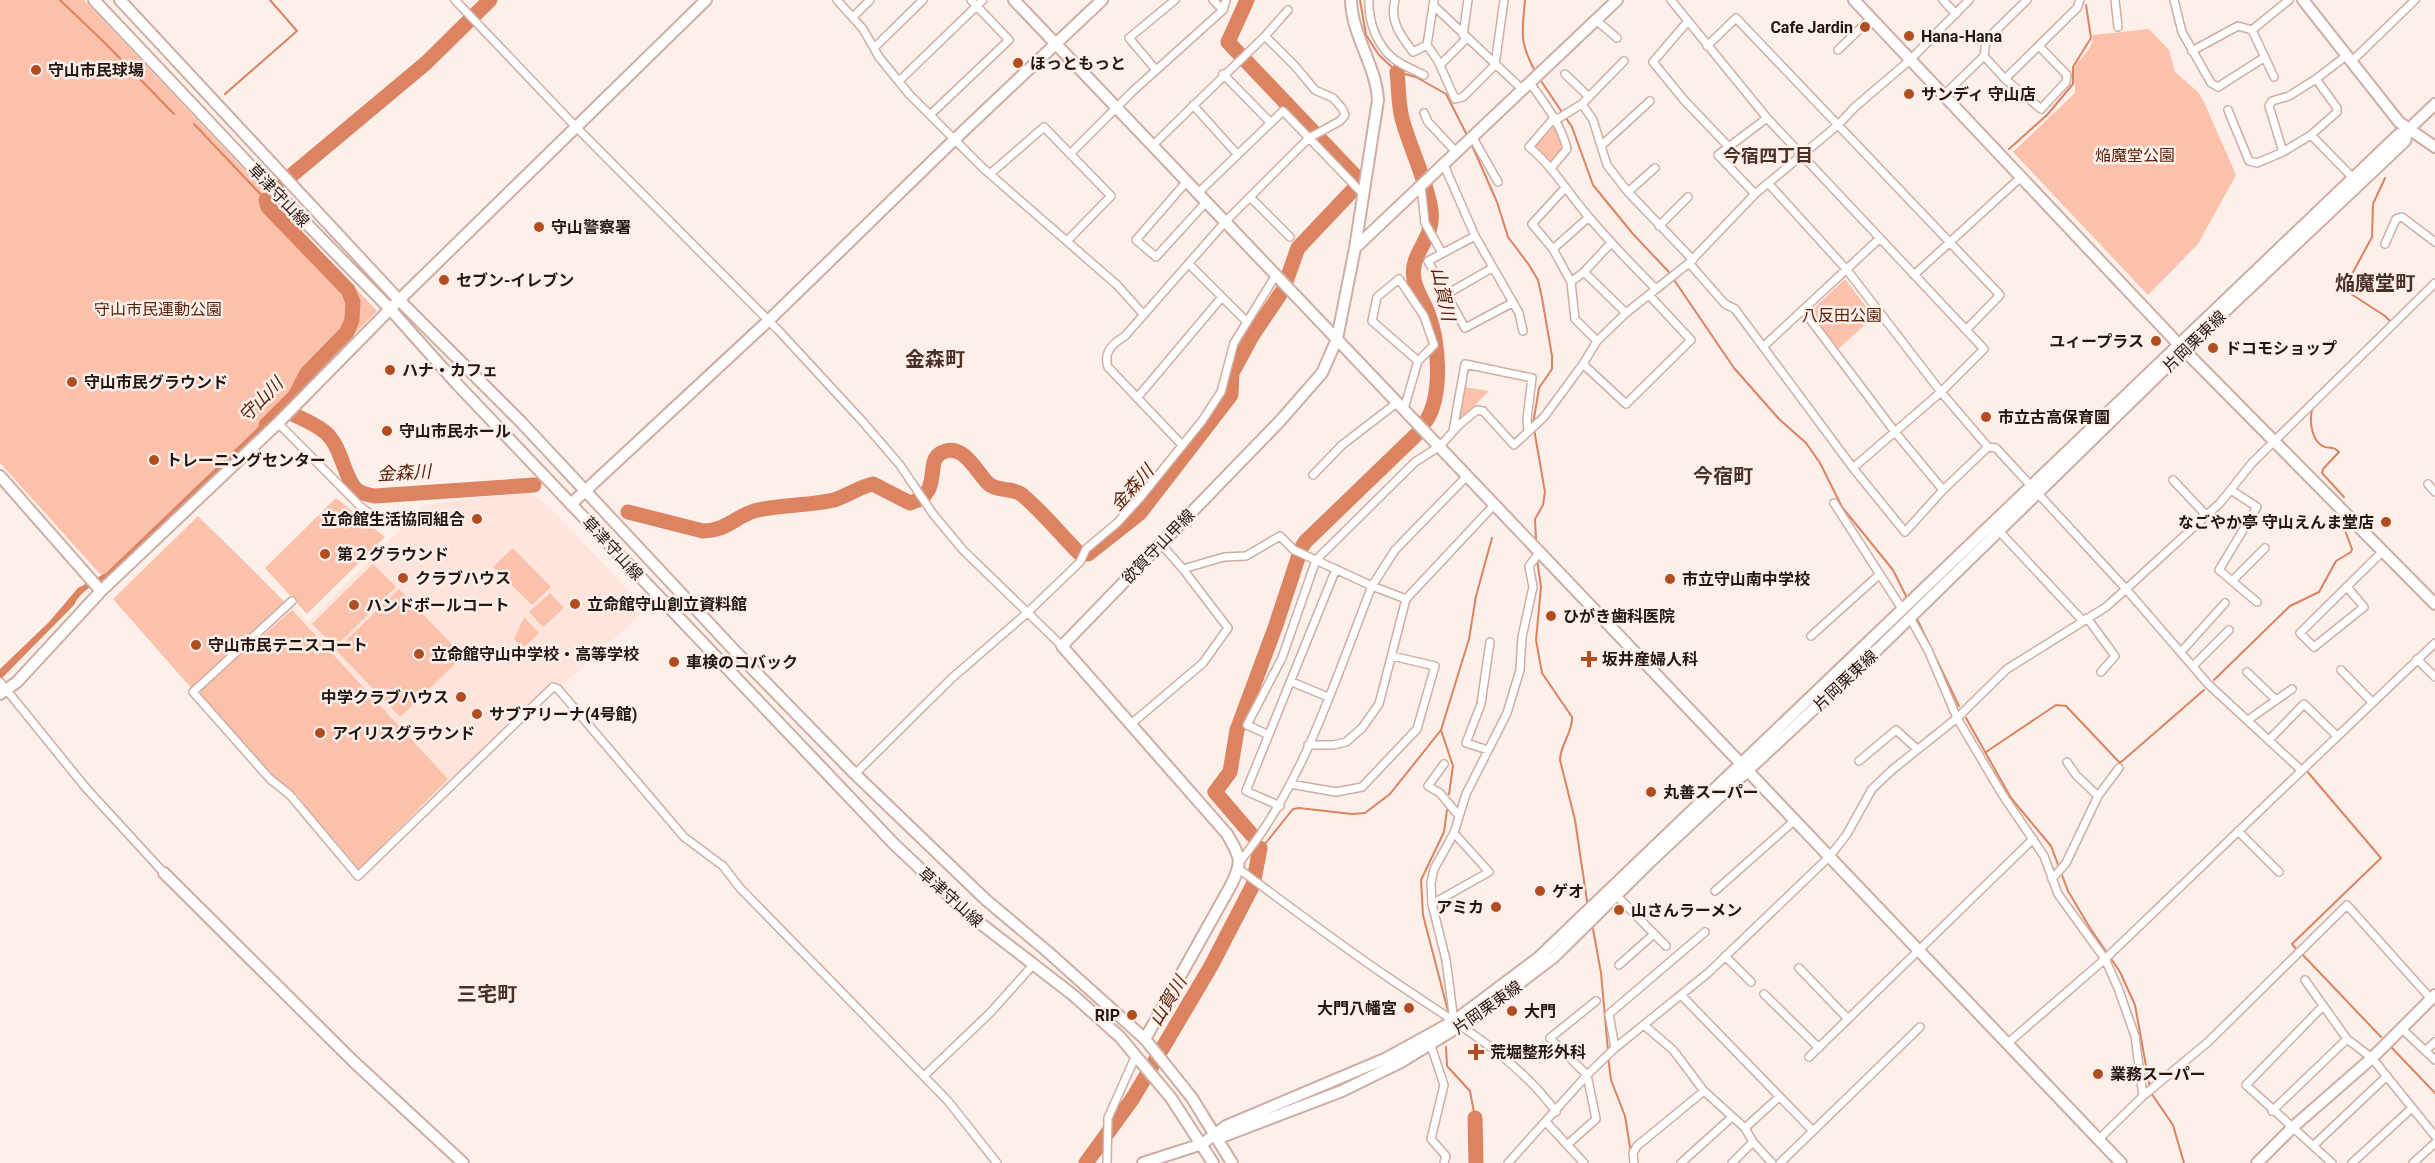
<svg xmlns="http://www.w3.org/2000/svg" width="2435" height="1163" font-family="Roboto,'Noto Sans JP',sans-serif">
	<rect width="100%" height="100%" fill="#fdefea"/>
	<path fill="#fee4db" d="M528,492L543,501L647,609L558,689L553,685L358,873L268,775L197,693L292,607L308,623L424,505Z"/>
	<path fill="#fcc1ab" d="M0,0H84L377,311L109,584L0,463Z
		M2149,29L2169,50L2175,72L2198,92L2204,102L2236,175L2198,244L2148,295L2013,152L2075,93L2074,68C2082,55 2092,52 2093,35Z
		M1553,122L1565,148L1551,165L1531,147Z
		M1845,279L1874,317L1837,350L1809,313Z
		M1464,387L1489,391L1459,421Z
		M336,498L385,537L307,614L265,568Z
		M198,516L285,602L192,689L113,599Z
		M513,548L551,587L532,605L493,567Z
		M373,564L396,587L335,647L312,624Z
		M399,589L463,656L400,717L336,650Z
		M550,593L564,608L543,627L529,612Z
		M292,610L448,779L359,869L294,792L269,774L199,692Z
		M524,617L539,633L523,648L514,639Z"/>
	<path fill="#dc8361" d="M277,409L283,413L110,579C96,582 80,591 74,605L0,680V669L49,622L78,588L106,573Z"/>
	<g fill="none" stroke-linecap="round" stroke-linejoin="round">
		<path stroke="#dc8361" stroke-width="2" d="M60,0L106,44L174,114
			M1360,0L1366,35L1379,55L1397,72L1416,77L1446,94L1467,135
			M1525,0C1522,34 1519,42 1536,73
			M1539,78L1572,127L1593,185L1633,234L1668,271L1734,368L1779,419L1806,443L1820,463L1842,507L1893,570L1907,598
			M225,94L297,31L270,0
			M194,124L266,200
			M1471,143L1497,202L1508,237L1529,265L1538,280L1542,298L1552,356V369L1539,388L1533,424
			M2009,149L2047,115L2073,84V67L2091,38L2086,5
			M2385,178L2373,204L2372,237L2352,274L2348,292L2385,316L2396,327
			M2312,410C2309,422 2312,443 2325,447C2332,448 2334,447 2339,452L2323,469L2322,473L2344,497
			M1534,429L1545,492L1543,505L1535,519L1536,540
			M1537,559L1541,587L1536,640L1542,673L1572,717C1573,732 1560,745 1560,760L1575,820L1587,901
			M1916,617L1959,706
			M2214,680L2290,606L2319,592L2336,561L2351,552L2352,549L2343,525
			M1966,718L2011,798L2051,846L2068,891L2090,928L2120,972L2135,1005L2150,1088
			M1441,730L1453,766L1449,794
			M1986,752L2056,705L2066,706L2120,763L2204,690
			M1447,810L1444,832L1421,880L1423,915L1449,1015
			M1261,849L1293,809L1299,808L1352,814L1365,813L1390,794L1441,730L1469,639L1476,596L1492,538
			M1593,929L1601,973L1608,1051
			M2297,950L2292,944L2381,858L2306,770L2308,769
			M2301,953L2381,1037
			M1446,1047L1447,1066L1470,1091L1475,1118
			M2391,1047L2435,1093
			M1608,1056L1611,1080L1625,1116L1631,1153
			M2151,1093L2173,1125L2184,1163"/>
		<path stroke="#dc8361" stroke-width="15" d="M1397,72C1399,88 1398,107 1403,122C1411,150 1427,182 1431,210C1435,241 1409,252 1414,279C1416,291 1424,302 1428,313C1439,341 1443,395 1426,421
			M282,409C295,416 313,422 325,432C342,446 344,479 357,490C362,494 369,495 375,496L534,485
			M266,425L295,396L307,373L347,332L352,320L353,302L348,290L268,207L266,200L280,185L426,63L490,0
			M628,512L703,531C728,530 733,518 754,511C780,504 808,506 834,500C847,496 859,487 873,484L910,503C944,493 924,462 941,453C964,440 978,476 990,485C999,491 1012,488 1021,494C1042,511 1060,534 1079,553L1088,554L1140,513L1231,395L1232,373L1252,336L1283,290L1298,248L1352,191L1359,180L1228,42L1247,0
			M1302,547L1305,542L1418,433
			M1252,835L1215,792L1230,772L1237,730L1276,625L1299,555
			M1475,1118L1476,1163
			M1086,1163L1133,1098L1211,966L1253,885L1260,848"/>
		<defs>
			<path id="street" d="M455,0L576,127L779,331L863,422L900,465L933,514L963,550L1062,646
				M837,0L863,29L879,57L909,94L983,168L1117,285L1144,315
				M1213,0L1223,10
				M1369,0C1368,21 1377,46 1394,59C1403,66 1414,70 1424,75
				M1395,0C1389,21 1401,36 1413,52L1427,45
				M1434,0L1427,45L1438,61L1455,99L1463,97L1495,65L1504,0
				M1671,0L1767,118L1984,349L1941,392L1853,468
				M1943,0L1956,14
				M2027,0L1986,40L1984,56L2005,79L2041,109L2066,82L2067,75L2039,46
				M2115,0L2118,27
				M2174,0L2182,32L2211,83L2218,87L2265,57
				M1433,5L1523,90
				M853,17L870,0
				M1596,20L1617,38
				M1688,21L1653,62L1684,100L1728,146
				M2252,30L2289,0
				M1463,35L1468,0
				M1707,46L1736,18L2000,295L1966,330
				M875,47L923,0
				M1838,50L1871,18
				M2192,51L2238,26L2252,30L2274,77
				M2346,56L2316,79L2337,108V112L2311,135L2353,178
				M2351,62L2415,0
				M1440,65L1467,38
				M1156,70L1129,38L1175,0
				M1223,74L1270,122
				M1565,74L1589,97
				M2005,79L2077,8L2080,0
				M899,81L983,0
				M1530,83C1545,104 1561,124 1567,149L1552,167
				M1944,95L1984,56
				M1582,104L1593,120L1607,165L1628,192L1693,260
				M1193,105L1237,154
				M2228,110L2249,161L2257,163L2283,152
				M1424,113L1428,122L1457,153
				M931,114L1009,40L971,0
				M1554,118L1529,147C1551,165 1565,188 1583,210C1606,238 1631,264 1656,289
				M1554,118H1559L1582,104L1624,61
				M2311,135L2283,152L2269,106L2272,101L2289,96L2316,79
				M1473,138L1498,182
				M1153,145L1265,36L1288,10
				M1601,146L1650,101
				M1070,154L1133,91L1223,10L1226,0
				M1444,165L1475,236L1519,313L1523,331
				M990,174L1044,127L1111,196L1067,241
				M1187,181L1136,240L1156,257L1207,201
				M1768,183L1847,270L1941,392L1988,447L1996,448L2126,589L2208,684L2301,770
				M1421,186L1425,223L1442,253
				M1565,188L1532,224L1553,249L1571,282L1575,319L1597,341
				M1628,192L1655,168
				M1198,193L1283,111L1364,195
				M1755,194L1718,155L1767,118
				M1250,197L1290,237
				M1659,226L1688,197
				M1475,236L1428,261L1465,328L1512,303
				M2385,244L2396,219L2402,217L2435,242
				M1553,249L1589,217
				M1689,263L1725,304L1735,309L1853,468L1905,532L1943,490L1988,447
				M1189,264L1247,322
				M1584,272L1626,313
				M1914,275L2021,177
				M1571,282L1584,272L1611,243
				M1447,294L1492,268
				M1803,310L1895,432L1943,490
				M1764,346L1879,239
				M1583,364L1626,404L1691,340L1649,295
				M1137,398L1222,297
				M1404,409L1418,361L1434,345L1424,316L1399,279L1377,297L1372,321L1418,361
				M278,423L362,508L384,523
				M1453,431L1465,364L1532,378L1527,419L1528,431
				M1182,445L1108,367C1103,352 1113,343 1125,336L1225,222L1309,138L1340,121L1345,115L1342,108L1333,98L1315,90L1295,66L1265,36
				M1313,475L1342,445L1398,402
				M2173,480L2206,515
				M2428,484L2435,492
				M2231,490L2257,507L2219,570L2257,602
				M1834,503L1902,609
				M1999,531L2083,621
				M1183,569L1224,557L1246,556L1280,536L1294,550L1372,586L1406,599
				M2232,581L2265,548
				M2347,587L2364,607L2314,647L2300,633L2383,551
				M292,601L193,692L270,779L290,795L358,876L553,687L558,689L684,837L723,866L740,888L948,1101L997,1163
				M1910,618L1928,650L1957,718L2002,794L2044,856L2058,894L2105,959L2118,988L2135,1036L2143,1096
				M2087,618L2115,656L2101,672
				M1811,636L1880,574
				M2181,652L2225,603
				M2417,659L2435,677
				M2193,666L2229,630
				M2341,670L2372,702
				M2247,672L2276,700
				M0,682L86,788L164,873
				M1292,682L1328,697
				M2248,720L2292,689
				M1131,724L1203,663L1228,628L1183,569L1161,544
				M1269,735L1247,725L1282,658L1316,560L1415,462L1440,446L1459,425L1477,410L1483,411L1514,445L1544,417L1583,364L1597,341L1626,313L1689,263L1755,194L1838,125L1855,107L1910,60L1969,0
				M2269,740L2304,704L2337,736
				M1308,745H1333L1346,742L1362,728L1379,704L1406,599L1494,505
				M1488,750L1466,743L1481,704L1490,642
				M1859,761L1896,730L1917,749
				M2067,762L2076,775L2098,796
				M1444,764L1428,786L1440,793L1459,816
				M855,774L952,678L1027,613L1080,562L1086,549L1117,523L1139,499L1202,421L1221,392L1234,343L1276,275
				M1290,784L1336,792L1362,787L1417,729L1435,666L1392,656
				M1280,806L1246,791L1336,569
				M2238,831L2279,872
				M1241,860C1303,785 1336,677 1372,586L1395,550L1467,476
				M1239,869C1290,907 1340,945 1392,980C1449,1019 1515,1055 1556,1112
				M2052,879L2066,863L2098,796L2119,768
				M1715,891L1795,820
				M1617,896L1666,946
				M1432,904L1489,872L1454,833
				M1725,956L1751,982
				M1619,965L1654,934
				M1799,968L1848,1019
				M2305,980L2347,1039L2372,1058L2435,1136
				M1764,994L1819,1048
				M1681,995L1813,1131L1920,1027
				M2323,1006L2246,1085L2332,1163
				M1454,1021L1446,960L1432,904L1431,883L1434,869L1454,833L1466,794L1507,713L1520,670L1522,637L1533,587L1529,566L1539,553
				M1644,1025L1673,1050L1704,1091L1745,1128L1779,1097
				M2401,1028L2435,1060
				M2008,1043L2105,959L2435,643
				M1431,1046L1444,1085L1431,1139L1446,1156L1444,1163
				M1615,1048L1609,1014L1705,932
				M2426,1050L2435,1042
				M1809,1057L2033,839
				M924,1076L990,1013L1033,965
				M2272,1111L2347,1039
				M1546,1122L1584,1163
				M1745,1128L1753,1142L1772,1163
				M2099,1139L2143,1096L2208,1042L2347,905L2431,999
				M1567,1145L1596,1119L1587,1075L1550,1038L1596,1001
				M2314,1145L2387,1076
				M1107,1163L1108,1118L1136,1055
				M1508,1163L1587,1075L1615,1048L1708,973L1830,856L1847,834L1872,789L1892,770L1957,718L2007,669L2106,607L2126,589L2220,503L2252,463L2435,283
				M1634,1163L1633,1153L1637,1146L1704,1091
				M1681,1163L1732,1117
				M1732,1163L1753,1142
				M1780,1163L1813,1131
				M2352,1163L2412,1108
				M2413,1163L2435,1143"/>
			<path id="secondary" d="M1014,0L2121,1163
				M1854,0L2184,350L2435,604
				M1355,248L1617,0
				M0,476L101,591
				M571,504L768,321L955,139L1102,0
				M0,694L17,682L101,591L278,423L399,300L706,0
				M164,873L353,1061L463,1163
				M1145,1039L1230,887C1243,862 1241,858 1227,834L1062,646L1280,421L1322,373L1337,339L1355,248L1378,100C1376,65 1352,36 1351,0
				M1216,1136H1224L1342,1091L1401,1062L1476,1016L1554,957L1652,860L1879,648L2184,350L2405,141L2408,130
				M1143,1163L1202,1144L1226,1126L1387,1058L1454,1021L1538,958C1826,684 2111,407 2399,134L2408,130L2435,104
				M2257,1163L2293,1127L2372,1058L2435,995"/>
			<path id="primary" d="M94,0L262,178L391,310L457,384L894,844L967,913L1073,995L1120,1037L1171,1098L1213,1163
				M120,0L399,300L521,422L734,650L855,774L986,900L1048,952L1145,1039L1192,1098L1232,1163
				M2303,0L2399,122L2435,147"/>
		</defs>
		<use href="#street" stroke="#ceaea3" stroke-width="10"/>
		<use href="#secondary" stroke="#ceaea3" stroke-width="14"/>
		<use href="#primary" stroke="#ceaea3" stroke-width="14"/>
		<use href="#street" stroke="#fff" stroke-width="7"/>
		<use href="#secondary" stroke="#fff" stroke-width="10"/>
		<use href="#primary" stroke="#fff" stroke-width="10"/>
	</g>
	<g fill="#b24c21" stroke="#fdefea" stroke-width="2">
		<circle cx="1865" cy="27" r="6"/>
		<circle cx="1909" cy="36" r="6"/>
		<circle cx="1018" cy="63" r="6"/>
		<circle cx="36" cy="70" r="6"/>
		<circle cx="1909" cy="94" r="6"/>
		<circle cx="539" cy="227" r="6"/>
		<circle cx="444" cy="280" r="6"/>
		<circle cx="2156" cy="341" r="6"/>
		<circle cx="2213" cy="348" r="6"/>
		<circle cx="390" cy="370" r="6"/>
		<circle cx="72" cy="382" r="6"/>
		<circle cx="1986" cy="417" r="6"/>
		<circle cx="387" cy="431" r="6"/>
		<circle cx="154" cy="460" r="6"/>
		<circle cx="477" cy="519" r="6"/>
		<circle cx="2386" cy="522" r="6"/>
		<circle cx="325" cy="554" r="6"/>
		<circle cx="403" cy="578" r="6"/>
		<circle cx="1670" cy="579" r="6"/>
		<circle cx="575" cy="604" r="6"/>
		<circle cx="354" cy="605" r="6"/>
		<circle cx="1551" cy="616" r="6"/>
		<circle cx="196" cy="645" r="6"/>
		<circle cx="419" cy="654" r="6"/>
		<path d="M1586 650h6v6h6v6h-6v6h-6v-6h-6v-6h6z"/>
		<circle cx="674" cy="662" r="6"/>
		<circle cx="461" cy="697" r="6"/>
		<circle cx="477" cy="714" r="6"/>
		<circle cx="320" cy="733" r="6"/>
		<circle cx="1651" cy="792" r="6"/>
		<circle cx="1540" cy="891" r="6"/>
		<circle cx="1496" cy="907" r="6"/>
		<circle cx="1619" cy="910" r="6"/>
		<circle cx="1409" cy="1008" r="6"/>
		<circle cx="1512" cy="1011" r="6"/>
		<circle cx="1132" cy="1015" r="6"/>
		<path d="M1473 1043h6v6h6v6h-6v6h-6v-6h-6v-6h6z"/>
		<circle cx="2098" cy="1074" r="6"/>
	</g>
	<g text-anchor="middle" stroke-width="5" stroke-linejoin="round" paint-order="stroke">
		<g font-size="16" font-weight="bold" fill="#221713" stroke="#fdefea" text-anchor="start">
			<text x="1853" y="33" text-anchor="end">Cafe Jardin</text>
			<text x="1921" y="42">Hana-Hana</text>
			<text x="1030" y="69">ほっともっと</text>
			<text x="48" y="76">守山市民球場</text>
			<text x="1921" y="100">サンディ 守山店</text>
			<text x="551" y="233">守山警察署</text>
			<text x="456" y="286">セブン-イレブン</text>
			<text x="2144" y="347" text-anchor="end">ユィープラス</text>
			<text x="2225" y="354">ドコモショップ</text>
			<text x="402" y="376">ハナ・カフェ</text>
			<text x="84" y="388">守山市民グラウンド</text>
			<text x="1998" y="423">市立古高保育園</text>
			<text x="399" y="437">守山市民ホール</text>
			<text x="166" y="466">トレーニングセンター</text>
			<text x="465" y="525" text-anchor="end">立命館生活協同組合</text>
			<text x="2374" y="528" text-anchor="end">なごやか亭 守山えんま堂店</text>
			<text x="337" y="560">第２グラウンド</text>
			<text x="415" y="584">クラブハウス</text>
			<text x="1682" y="585">市立守山南中学校</text>
			<text x="587" y="610">立命館守山創立資料館</text>
			<text x="366" y="611">ハンドボールコート</text>
			<text x="1563" y="622">ひがき歯科医院</text>
			<text x="208" y="651">守山市民テニスコート</text>
			<text x="431" y="660">立命館守山中学校・高等学校</text>
			<text x="1602" y="665">坂井産婦人科</text>
			<text x="686" y="668">車検のコバック</text>
			<text x="449" y="703" text-anchor="end">中学クラブハウス</text>
			<text x="489" y="720">サブアリーナ(4号館)</text>
			<text x="332" y="739">アイリスグラウンド</text>
			<text x="1663" y="798">丸善スーパー</text>
			<text x="1552" y="897">ゲオ</text>
			<text x="1484" y="913" text-anchor="end">アミカ</text>
			<text x="1631" y="916">山さんラーメン</text>
			<text x="1397" y="1014" text-anchor="end">大門八幡宮</text>
			<text x="1524" y="1017">大門</text>
			<text x="1120" y="1021" text-anchor="end">RIP</text>
			<text x="1490" y="1058">荒堀整形外科</text>
			<text x="2110" y="1080">業務スーパー</text>
		</g>
		<g font-size="16" fill="#5a220a" stroke="#fdefea">
			<text x="2135" y="161">焔魔堂公園</text>
			<text x="158" y="315">守山市民運動公園</text>
			<text x="1842" y="321">八反田公園</text>
		</g>
		<g font-size="16" fill="#221713" stroke="#fdefea">
			<text transform="translate(279 195) rotate(46)" y="6">草津守山線</text>
			<text transform="translate(2194 341) rotate(-44)" y="6">片岡栗東線</text>
			<text transform="translate(1158 546) rotate(-46)" y="6">欲賀守山甲線</text>
			<text transform="translate(613 548) rotate(47)" y="6">草津守山線</text>
			<text transform="translate(1845 680) rotate(-43)" y="6">片岡栗東線</text>
			<text transform="translate(951 897) rotate(42)" y="6">草津守山線</text>
			<text transform="translate(1487 1007) rotate(-35)" y="6">片岡栗東線</text>
		</g>
		<g font-size="18" font-weight="bold" fill="#4a3128" stroke="#fdefea">
			<text x="1768" y="162">今宿四丁目</text>
		</g>
		<g font-size="18" font-style="italic" fill="#5b220a" stroke="#fdefea">
			<text transform="translate(1443 294) rotate(78)" y="6">山賀川</text>
			<text transform="translate(261 400) rotate(-46)" y="6">守山川</text>
			<text transform="translate(404 473) rotate(-3)" y="6">金森川</text>
			<text transform="translate(1132 488) rotate(-48)" y="6">金森川</text>
			<text transform="translate(1168 1001) rotate(-59)" y="6">山賀川</text>
		</g>
		<g font-size="20" font-weight="bold" fill="#4a3128" stroke="#fdefea">
			<text x="2375" y="290">焔魔堂町</text>
			<text x="935" y="366">金森町</text>
			<text x="1723" y="483">今宿町</text>
			<text x="487" y="1001">三宅町</text>
		</g>
	</g>
</svg>
